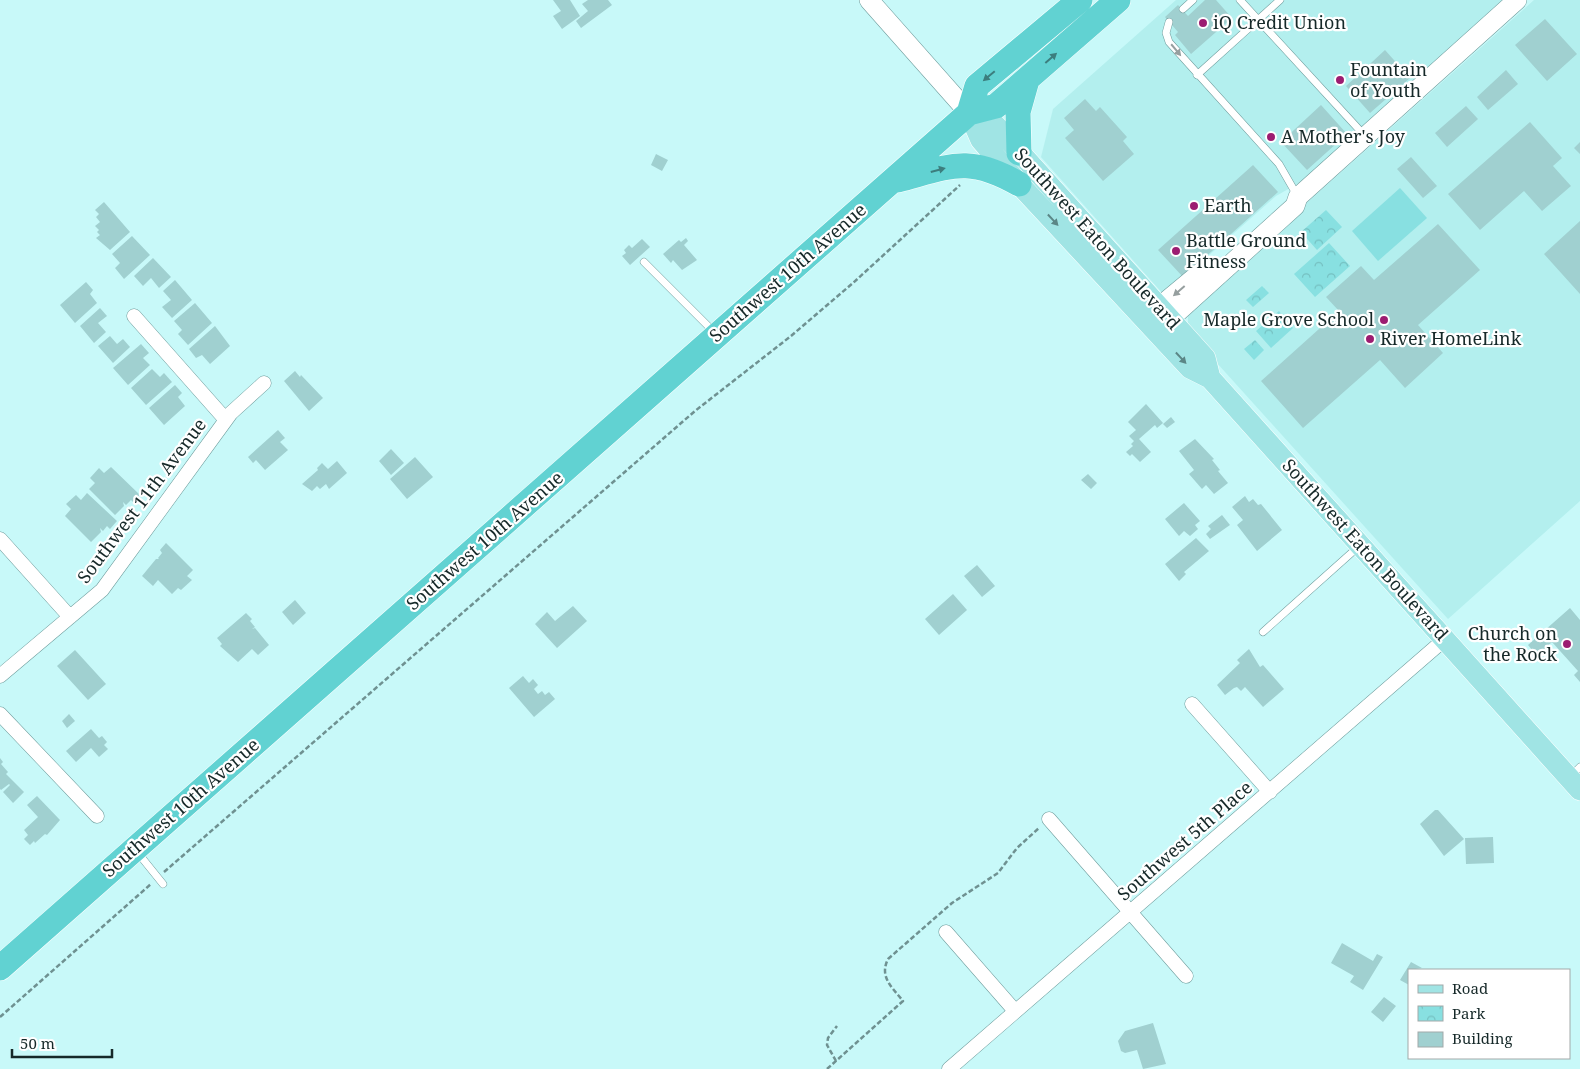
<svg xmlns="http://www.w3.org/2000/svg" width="1580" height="1069" font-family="'Noto Serif',serif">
	<defs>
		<pattern id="park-crowns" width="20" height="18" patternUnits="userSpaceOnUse" patternTransform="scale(1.25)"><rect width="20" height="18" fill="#88e0e1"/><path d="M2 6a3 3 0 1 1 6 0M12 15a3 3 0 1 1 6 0" fill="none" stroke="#75c0c1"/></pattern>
	</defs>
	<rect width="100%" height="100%" fill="#c8f9f9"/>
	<path fill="#b3efee" d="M1176,0H1506L1304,180L1276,196L1164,295L1041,157L1053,109Z
		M1534,0H1580V501L1448,619L1188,331V309Z"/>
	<path fill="#88e0e1" d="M1400,188L1427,218L1378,261L1352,231Z"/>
	<path fill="url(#park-crowns)" d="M1326,210L1342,227L1317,250L1301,232Z
		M1329,243L1350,266L1315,297L1294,274Z
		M1262,286L1269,293L1253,307L1246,300Z
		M1279,311L1293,328L1271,348L1256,331Z
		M1255,340L1264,350L1254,360L1244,349Z"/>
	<path fill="#a0d0d0" d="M553,0H570L580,16L562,29L553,16L561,11Z
		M588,0H608L612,5L581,28L576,21L588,11L582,4Z
		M1205,0H1216L1232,18L1191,54L1175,35L1178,32L1165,17L1178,5L1188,16Z
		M1545,19L1577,54L1547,81L1515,45Z
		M1385,50L1410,78L1370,113L1346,86Z
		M1506,70L1518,84L1488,110L1477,97Z
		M1085,99L1096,111L1100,107L1127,137L1123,141L1134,154L1103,181L1065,138L1074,130L1064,118Z
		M1321,105L1347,134L1307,170L1281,142Z
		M1466,106L1478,119L1447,147L1435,133Z
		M1530,122L1562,158L1553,166L1571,186L1542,211L1524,191L1480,230L1448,194Z
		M1580,142V154L1574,148Z
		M656,154L668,160L662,171L651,165Z
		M1411,157L1437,186L1423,198L1397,169Z
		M1253,165L1278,192L1183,277L1158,250Z
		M104,202L130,232L110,250L96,238L100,235L97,232L99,230L95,226L100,222L96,217L99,214L95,210Z
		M1580,221V294L1544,254Z
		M1438,224L1480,270L1418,325L1443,353L1405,388L1380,360L1303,428L1261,381L1339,311L1326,297L1361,266L1374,280Z
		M132,236L150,255L124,279L115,268L120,263L112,254Z
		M686,238L688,241L684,245L697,260L682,270L673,260L671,263L663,254L679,240L681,242Z
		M642,239L650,247L630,265L622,256L626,253L624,250L629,245L632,248Z
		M153,258L171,277L159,288L151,278L143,286L134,276Z
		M175,280L192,300L172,318L162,307L171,300L163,291Z
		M86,282L93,290L90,294L97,303L75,323L60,305Z
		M195,303L212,323L188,345L178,334L182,330L174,321Z
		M100,308L107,316L98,323L106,332L94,343L80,326Z
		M215,326L230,346L210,364L202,355L196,358L189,349Z
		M110,336L117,344L123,339L130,347L113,363L98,346Z
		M141,344L149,353L143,358L150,365L128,385L113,368Z
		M152,369L160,377L164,373L172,382L146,405L131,388Z
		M295,371L300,377L301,375L323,398L309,411L284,381Z
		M175,385L182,393L178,397L185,406L164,425L149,408Z
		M1146,404L1163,423L1157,428L1155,425L1139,439L1151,452L1140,462L1132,454L1130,456L1126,452L1133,446L1131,444L1134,441L1129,436L1136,430L1128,422Z
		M1171,417L1175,422L1167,428L1163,424Z
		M278,430L285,438L280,442L288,450L265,470L256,460L253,463L248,457Z
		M1195,439L1214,459L1212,460L1220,470L1218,471L1228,483L1214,494L1206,485L1202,489L1189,474L1194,470L1179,451Z
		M391,449L404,463L391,475L379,461Z
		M415,457L433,477L407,499L390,479Z
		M337,461L347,473L329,489L326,484L320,489L317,486L312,491L302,484L318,470L317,468L322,463L328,469Z
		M111,467L140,495L133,502L131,500L126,505L123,502L124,506L115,515L89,489L95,483L90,478L99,468L104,473Z
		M1088,474L1097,483L1091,489L1081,480Z
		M87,493L117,521L110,529L107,526L103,531L100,528L101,532L91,542L65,516L71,509L66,504L76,495L81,500Z
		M1245,496L1249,502L1253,499L1258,505L1261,504L1282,530L1257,551L1237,525L1243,520L1232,507Z
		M1184,503L1200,521L1195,525L1198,529L1190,536L1184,531L1179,536L1165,519Z
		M1222,515L1230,525L1210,539L1206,534L1211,529L1208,526Z
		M1196,538L1209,551L1184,572L1186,574L1179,581L1165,564Z
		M166,543L193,570L187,576L192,580L181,590L178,588L172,594L158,580L153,586L142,576L156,559H159L158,558L162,553L160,550Z
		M977,565L995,586L982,597L964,576Z
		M953,594L967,610L939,635L925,619Z
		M295,600L306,613L293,625L282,612Z
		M573,606L587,621L557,648L535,624L547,612L555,621Z
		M1570,608L1580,620V682L1574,675L1578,671L1552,642L1537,656L1528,645Z
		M246,613L252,619L250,621L255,627L252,629L255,628L269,645L258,655L252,649L238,662L220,646L222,644L217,638Z
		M1249,649L1260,667L1263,665L1284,689L1263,707L1245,687L1241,691L1237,687L1234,688L1225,695L1217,685L1240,663L1237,660Z
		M75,650L106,684L88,700L57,666Z
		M523,676L529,683L533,679L538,685L534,689L538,694L542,691L545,695L549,692L555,699L534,717L509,688Z
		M69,714L75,721L67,728L62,721Z
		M91,729L99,738L102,736L107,742L104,745L108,749L99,757L91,748L76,762L66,751Z
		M0,758L3,762L1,764L8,772L6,774L24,792L13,803L3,792L10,785L9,784L1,790L0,789Z
		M37,796L60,820L47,835L45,834L35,843L34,841L30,845L24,839L28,835L24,830L38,817L27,805Z
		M1435,810H1438L1464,839L1444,856L1420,824Z
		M1493,837L1494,863L1466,864L1465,838Z
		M1342,943L1373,961L1377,954L1383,957L1363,990L1350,982L1354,976L1331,963Z
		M1411,962L1422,968L1409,970V985L1400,980Z
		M1384,997L1396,1006L1383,1022L1371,1012Z
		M1153,1023L1166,1064L1143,1069L1137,1050L1125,1053L1121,1051L1118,1041L1125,1031Z"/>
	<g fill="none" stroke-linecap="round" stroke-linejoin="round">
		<defs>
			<path id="lane" d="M1240,0L1365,136
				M1183,9L1193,0
				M1169,22L1166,33L1169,42L1279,164L1298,197
				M1197,75L1280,0
				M644,262L714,332
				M1263,632L1358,547
				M1571,776L1580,767
				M138,853L163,884"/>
			<path id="street" d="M134,316L226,420
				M0,539L70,617
				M0,676L102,590L231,413L264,383
				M1192,704L1270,792
				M0,714L97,816
				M1049,819L1186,976
				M946,932L1015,1011
				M949,1069L1445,639"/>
			<path id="secondary" d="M869,0L969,113
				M1159,307L1206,268
				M1170,319L1295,206L1298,197L1517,0"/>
			<path id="primary" d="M969,113L981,140L1019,184L1190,368L1210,378L1580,790
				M969,113L996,126L1205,358L1210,378"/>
			<path id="highway" d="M969,113L977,86L1080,0
				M1019,153L1018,112L1027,80
				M898,180C951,166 968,155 1019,184
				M0,968L969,113L996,106L1118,0"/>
		</defs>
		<use href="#lane" stroke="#6f9d9d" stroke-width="8"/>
		<use href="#street" stroke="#6f9d9d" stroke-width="15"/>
		<use href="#secondary" stroke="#6f9d9d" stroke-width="20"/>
		<use href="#primary" stroke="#fff" stroke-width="22"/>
		<use href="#highway" stroke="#fff" stroke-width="26"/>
		<path stroke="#6f9191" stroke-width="2.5" stroke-dasharray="5 2.5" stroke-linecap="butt" d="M164,872L695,411L791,336L853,283L960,185
			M0,1017L151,884
			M836,1061L827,1045L828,1038L837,1026
			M827,1069L903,1001C892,987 879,977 888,959L952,903L998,873L1017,848L1039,828"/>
		<use href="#lane" stroke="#fff" stroke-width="7"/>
		<use href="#street" stroke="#fff" stroke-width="14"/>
		<use href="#secondary" stroke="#fff" stroke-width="19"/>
		<use href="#primary" stroke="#a0e4e4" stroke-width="21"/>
		<use href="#highway" stroke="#61d2d2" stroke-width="25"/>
	</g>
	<defs><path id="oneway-solid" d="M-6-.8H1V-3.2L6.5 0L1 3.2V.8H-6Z" transform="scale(1.25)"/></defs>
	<g fill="#969f9f">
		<use href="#oneway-solid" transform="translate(1176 50) rotate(50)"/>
		<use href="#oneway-solid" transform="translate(1179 291) rotate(139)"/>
	</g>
	<g fill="#3c7e7e">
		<use href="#oneway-solid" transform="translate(1051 58) rotate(-41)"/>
		<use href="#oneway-solid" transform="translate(989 76) rotate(140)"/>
		<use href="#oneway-solid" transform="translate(938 170) rotate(-15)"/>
	</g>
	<g fill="#5b8686">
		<use href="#oneway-solid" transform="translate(1053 220) rotate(47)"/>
		<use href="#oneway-solid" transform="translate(1181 358) rotate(47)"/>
	</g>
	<g fill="#9c1c71" stroke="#fff" stroke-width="2">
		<circle cx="1203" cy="23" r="5"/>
		<circle cx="1340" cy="80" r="5"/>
		<circle cx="1271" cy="137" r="5"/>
		<circle cx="1194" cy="206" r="5"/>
		<circle cx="1176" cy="251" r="5"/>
		<circle cx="1384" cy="320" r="5"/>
		<circle cx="1370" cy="339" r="5"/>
		<circle cx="1567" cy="644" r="5"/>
	</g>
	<g text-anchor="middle" stroke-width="4.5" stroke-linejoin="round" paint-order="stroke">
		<g font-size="18" fill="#162929" stroke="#fff" text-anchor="start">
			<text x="1213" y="29">iQ Credit Union</text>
			<text x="1350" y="76">Fountain<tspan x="1350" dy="21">of Youth</tspan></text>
			<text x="1281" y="143">A Mother's Joy</text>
			<text x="1204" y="212">Earth</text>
			<text x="1186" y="247">Battle Ground<tspan x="1186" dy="21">Fitness</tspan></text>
			<text x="1374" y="326" text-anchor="end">Maple Grove School</text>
			<text x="1380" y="345">River HomeLink</text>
			<text x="1557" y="640" text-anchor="end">Church on<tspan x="1557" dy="21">the Rock</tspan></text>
		</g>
		<g font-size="18" fill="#162929" stroke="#fff">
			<text transform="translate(1097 239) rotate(48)" y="6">Southwest Eaton Boulevard</text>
			<text transform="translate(788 273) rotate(-41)" y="6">Southwest 10th Avenue</text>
			<text transform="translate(142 501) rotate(-53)" y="6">Southwest 11th Avenue</text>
			<text transform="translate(485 541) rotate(-41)" y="6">Southwest 10th Avenue</text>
			<text transform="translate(1365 550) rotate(48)" y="6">Southwest Eaton Boulevard</text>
			<text transform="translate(181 808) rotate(-41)" y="6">Southwest 10th Avenue</text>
			<text transform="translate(1185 841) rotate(-41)" y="6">Southwest 5th Place</text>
		</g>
	</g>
	<rect x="1408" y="969" width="162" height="90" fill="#ffffff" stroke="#a2a9a9"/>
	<rect x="1418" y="985" width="25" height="8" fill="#a0e4e4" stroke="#a2a9a9"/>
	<text x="1452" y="994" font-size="15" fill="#162929">Road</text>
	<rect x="1418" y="1006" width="25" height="15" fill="url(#park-crowns)" stroke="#a2a9a9"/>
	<text x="1452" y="1019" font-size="15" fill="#162929">Park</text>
	<rect x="1418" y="1032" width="25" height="15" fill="#a0d0d0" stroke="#a2a9a9"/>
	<text x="1452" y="1044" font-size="15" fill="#162929">Building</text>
	<path d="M12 1049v8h100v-8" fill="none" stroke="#162929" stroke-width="2.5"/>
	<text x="20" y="1049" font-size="15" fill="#162929" stroke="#ffffff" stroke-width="4" paint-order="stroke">50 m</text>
</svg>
